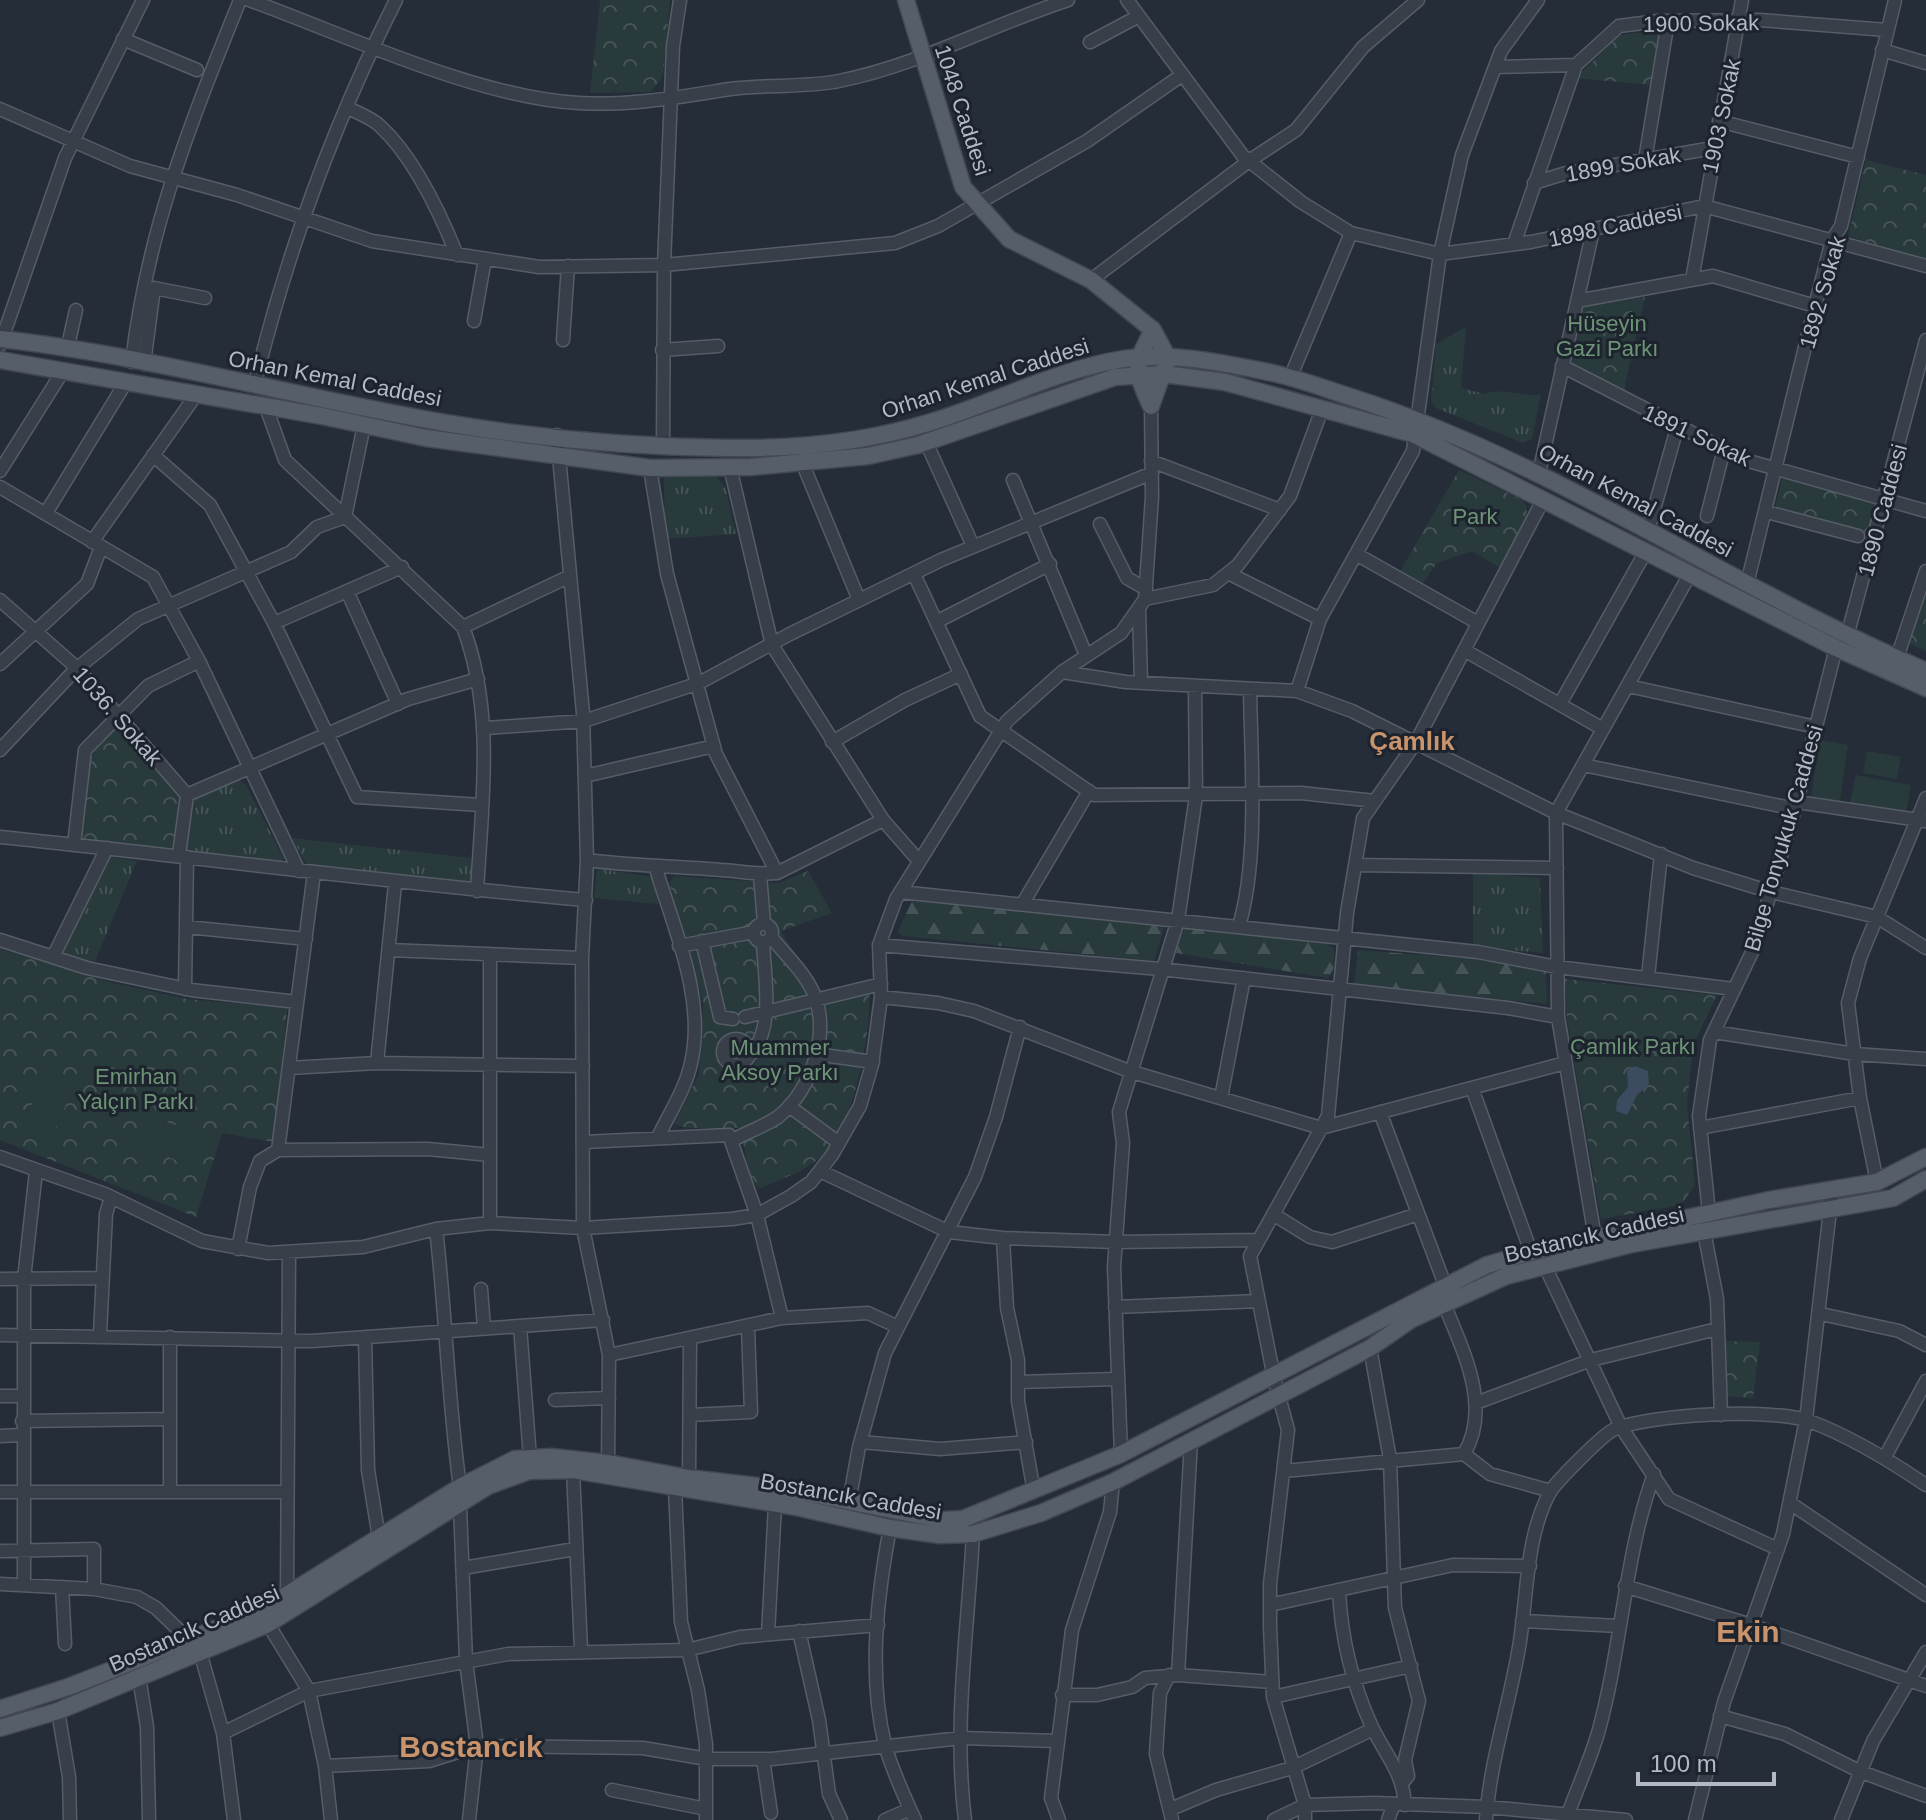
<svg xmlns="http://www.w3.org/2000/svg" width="1926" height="1820" font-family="Helvetica,sans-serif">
	<defs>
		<pattern id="grass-tufts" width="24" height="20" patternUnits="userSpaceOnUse" patternTransform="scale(2)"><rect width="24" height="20" fill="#283a3b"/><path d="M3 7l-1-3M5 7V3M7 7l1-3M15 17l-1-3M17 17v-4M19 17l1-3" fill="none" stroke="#455456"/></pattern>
		<pattern id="forest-firs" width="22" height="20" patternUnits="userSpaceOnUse" patternTransform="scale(2)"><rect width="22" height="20" fill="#283a3b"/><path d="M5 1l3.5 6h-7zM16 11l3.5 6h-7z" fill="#455456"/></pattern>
		<pattern id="park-crowns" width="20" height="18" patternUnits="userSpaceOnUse" patternTransform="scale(2)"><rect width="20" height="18" fill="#283a3b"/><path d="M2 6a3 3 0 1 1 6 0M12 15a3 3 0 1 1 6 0" fill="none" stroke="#455456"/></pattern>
	</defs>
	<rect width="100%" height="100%" fill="#252d39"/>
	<path fill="url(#grass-tufts)" d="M1466,327L1461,388L1485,394C1501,387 1523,398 1541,394L1532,439L1523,443L1436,408L1431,401L1436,344Z
		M667,474L714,475L725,486L736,534L665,539L664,480Z
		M238,779L246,785L284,859L282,863L184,850L191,800Z
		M292,838L471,858V882L306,864Z
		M109,857L137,861L93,966L62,953Z
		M597,869L654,877L658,904L594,898Z
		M1473,872L1540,878L1543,953L1473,947Z"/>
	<path fill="url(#forest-firs)" d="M912,901L1165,924L1154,961L902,936L898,931Z
		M1190,926L1327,944L1334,949V968L1328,978L1176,953L1183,928Z
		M1358,950L1502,961L1546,972L1547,1004L1354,984Z"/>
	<path fill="url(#park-crowns)" d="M600,0H670L663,76L651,92L590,93Z
		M1661,30L1651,85L1576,78L1620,35Z
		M1866,160L1926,175V261L1848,236Z
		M1645,297L1624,389L1572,365L1584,307Z
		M1459,470L1522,500L1527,507L1526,516L1500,568L1472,551L1437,563L1421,586L1399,573Z
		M1783,475L1877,502L1867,537L1774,512Z
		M1926,585V651L1907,642Z
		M118,728L182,800L175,851L80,839C84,808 82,739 118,728Z
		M808,871L832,913L781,931L818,990L869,986C872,1031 855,1125 821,1157C804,1172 780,1179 760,1189L751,1180L740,1128H687L674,1124L699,1074L703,1003L669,883L674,876L779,883Z
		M0,949L105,981L187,999L287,1008L274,1142L222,1133L196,1217L0,1140Z
		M1565,979L1717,995L1693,1046L1687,1104L1695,1185L1681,1205L1601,1219L1567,1020Z
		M1725,1341L1760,1342L1753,1398L1724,1396Z"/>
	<path fill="#283a3b" d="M1820,740L1848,745L1840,801L1811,797Z
		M1867,751L1901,757L1897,779L1863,773Z
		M1856,775L1911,785L1906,814L1850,804Z
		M47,1068L76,1081L49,1144L20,1132Z
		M149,1115L211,1139L199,1169L137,1145Z"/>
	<path fill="#3c4b60" d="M1635,1066L1648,1071L1649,1084L1637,1095L1627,1115L1616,1111L1617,1100L1628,1087L1627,1071Z"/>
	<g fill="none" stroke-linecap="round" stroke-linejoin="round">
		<defs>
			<path id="minor" d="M249,0C346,35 478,98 579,103C631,106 679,97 730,89C766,84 804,88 839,81C919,65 991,25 1068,0
				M1127,0L1243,156L1301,202L1351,233L1440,254L1531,242L1704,206L1926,266
				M123,39L197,70
				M1090,42L1139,16
				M1882,50L1926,63
				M1495,67L1576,65
				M348,108C358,113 372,118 380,126C414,157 440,213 457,255
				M0,109L130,166L237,195L372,241L539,267L664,265L895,243L938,226L1087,141L1182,75
				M1719,121L1858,157
				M1645,160L1668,21
				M1534,183L1563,174L1713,148
				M1514,244L1576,65L1619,26L1658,21L1760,20L1887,30
				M1091,280L1249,161L1296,130L1363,47L1418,0
				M1692,280L1742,0
				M1577,301L1713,276L1815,306
				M474,321L485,259
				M563,340L568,266
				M0,345L65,158L143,0
				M67,350L76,310
				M662,350L718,346
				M132,362C147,230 191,122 240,0
				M144,364L154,288L205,298
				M1562,366L1745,460L1926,511
				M1290,378L1351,233
				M255,383C287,252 335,121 396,0
				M266,407L285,460L463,627C495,712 482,802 477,891
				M557,435L583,713L587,860L582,958L583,1228L609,1355L608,1463
				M926,442L973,546
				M663,445L664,265L673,46L680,0
				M153,455L210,505L274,623L357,797L481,805
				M1151,461L1280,510
				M802,462L859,600
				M730,467L772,645L883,820L919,861
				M650,468L667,574L716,754L777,873
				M0,471L63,371
				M1539,473L1593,230
				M1013,480L1086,655
				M0,487L153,577L199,661L299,871
				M1767,512L1858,536
				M46,513L126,382
				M1707,516L1724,449
				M1100,524L1127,578L1146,589
				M1648,531L1677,428
				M92,542L196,395
				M1356,554L1478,623
				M1228,573L1320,619
				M914,574L980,716L1094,795L1301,793L1375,801
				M1747,584L1815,306L1832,240L1841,226L1895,0
				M347,591L398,704
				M1145,599L1213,585L1238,565L1290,496L1322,409
				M0,600L77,668L187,795L179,855
				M1139,610L1141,682
				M936,622L1050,564
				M274,623L402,567
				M463,627L570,576
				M1848,633L1926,340
				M1464,650L1603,729
				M1897,658L1926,571
				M0,664L87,584L101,547
				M1062,672L1126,682L1297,691L1352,711L1556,813L1693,868L1771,892L1877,917L1926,948
				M1628,686L1816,727
				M1297,691L1320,619L1413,451L1440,254L1462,155L1501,51L1538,0
				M1560,704L1646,551
				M486,728L584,721L699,683L790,634L941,560L1152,473
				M832,742L905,700L961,674
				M0,750L75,670L138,619L291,552L317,527L345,517L364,425
				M1583,765L1795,809
				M585,776L714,746
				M187,795L408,699L478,679
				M1797,802L1926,821
				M0,837C196,857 390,883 586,900
				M74,845L85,750L148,686L199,661
				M587,860C632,866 676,866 721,870C740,871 758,875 777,873L883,820
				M1355,865L1557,868
				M656,869C674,929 706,999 691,1063C686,1088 669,1114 658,1137
				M760,875L764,923
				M900,892L1478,952L1557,967L1734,989
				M1023,903L1089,791
				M754 933a9 9 0 1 1 18 0a9 9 0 1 1-18 0Z
				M1239,926C1259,858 1251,760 1250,689
				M187,927L306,939
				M0,940L87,968L191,990L297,1002
				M702,941L720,1017L733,1019
				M879,945L1160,969L1508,1008L1558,1017
				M679,946L754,932
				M389,950L582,958
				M53,957L107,848
				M1648,977L1661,854
				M185,989L187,857
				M881,997L938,1003L974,1011L1129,1071L1321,1128L1565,1063
				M745,1017L881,984
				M1714,1032L1855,1054L1926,1059
				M723 1052a13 13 0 1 1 26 0a13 13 0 1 1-26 0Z
				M816,1054L873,1062
				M748,1057C776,1031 764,976 763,942
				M377,1063L395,884
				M289,1068L377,1063L583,1066
				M1472,1088L1531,1252
				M1221,1098L1244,978
				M789,1106L839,1143
				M1380,1112L1445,1285
				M1700,1128L1860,1098
				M733,1140C747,1132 765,1126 778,1117C812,1089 831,1033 813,992C804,972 785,954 771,937
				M584,1142L729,1135L757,1215L782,1318L609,1355
				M278,1150L428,1149L490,1155
				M0,1157L105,1194L202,1241L268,1253L363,1247L436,1229L490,1223L583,1228L732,1219L757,1215L791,1196L811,1182L832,1155L860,1106L872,1065L881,997L879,945L896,899L1007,721L1062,672L1121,633L1145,599L1152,497L1151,406
				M820,1171L949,1232L1003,1238L1116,1242L1259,1240
				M1877,1182L1860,1098L1848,1003L1860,958L1926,798
				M1709,1213L1699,1116L1710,1040L1754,948L1795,809L1836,648
				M1273,1214L1310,1237L1332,1242L1418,1214
				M490,1223V955
				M436,1229C446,1315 448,1401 460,1487
				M1704,1231L1717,1299L1721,1415
				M1003,1238L1007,1308L1018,1360V1401L1034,1492
				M1595,1238L1558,1017L1556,813L1690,574
				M238,1249L250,1187L260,1161L278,1150L314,873
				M1544,1264L1621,1427L1669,1499L1778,1549
				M0,1279L102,1278
				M481,1289L484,1328
				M1445,1306C1463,1351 1492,1407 1464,1454
				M1115,1307L1259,1301
				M1821,1314L1899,1331L1926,1345
				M782,1318L868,1313L898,1327
				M520,1326L530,1458
				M100,1334L106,1214L111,1197
				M0,1335L312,1341L603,1320
				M170,1337V1492
				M365,1337L368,1470L379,1538
				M1370,1348L1390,1459L1395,1608L1419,1701L1405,1760L1408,1776L1403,1782
				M1019,1382L1116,1379
				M0,1396H22
				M555,1400L609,1398
				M1476,1403L1591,1360L1717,1329
				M690,1415L751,1412L748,1328
				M22,1421L170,1419
				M0,1436L22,1435
				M861,1442L940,1449L1026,1442
				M1121,1454L1114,1267L1123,1143L1119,1112L1178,920L1196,796L1195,686
				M1885,1457L1926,1381
				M573,1470L581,1650
				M1284,1471L1464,1454L1490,1474L1551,1491
				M689,1478L690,1339
				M675,1489L681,1622L698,1690L706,1744V1820
				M0,1492H287
				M849,1502L859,1447L885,1353L975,1177L996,1117L1020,1027
				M1790,1503L1926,1595
				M460,1506L466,1661L477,1746L469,1820
				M890,1528C877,1597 868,1676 885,1745C892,1770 904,1796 915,1820
				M0,1551L94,1549V1589
				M463,1568L575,1549
				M0,1584L94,1589L137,1597L156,1608L188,1639L200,1652L223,1733L234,1820
				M24,1584V1279L36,1171
				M1625,1586L1751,1625L1926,1686
				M62,1587L65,1644
				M1339,1590C1341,1637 1352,1683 1372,1727C1386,1756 1403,1772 1405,1805
				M287,1596L289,1252
				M1270,1605L1453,1565L1530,1566
				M1522,1621L1618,1626
				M268,1624L309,1691L325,1766L331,1820
				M799,1631L819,1720L829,1794L841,1820
				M768,1634L775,1505
				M1169,1675L1160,1693L1156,1754L1172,1820
				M1178,1675L1191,1440
				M139,1677L147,1727L149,1820
				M1062,1695H1097L1132,1687L1145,1678L1178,1675L1272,1682
				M1273,1697L1411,1666
				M58,1711L69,1777L70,1820
				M1720,1716L1785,1734L1859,1771L1926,1796
				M223,1733L309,1691L508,1654L687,1650L740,1637L878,1625
				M763,1759L771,1813
				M325,1766L429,1761L477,1746L643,1748L707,1759H772L961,1738L1057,1741
				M612,1790L706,1809
				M1171,1809L1216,1790L1292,1768L1373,1729
				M1568,1814C1578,1787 1590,1760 1598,1733C1622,1648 1624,1557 1654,1474
				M885,1820L910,1809
				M965,1820C953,1725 968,1630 973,1534
				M1059,1820L1051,1798L1072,1630L1110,1512L1113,1482
				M1274,1820L1305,1805L1374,1803L1487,1807L1626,1820
				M1305,1820V1805L1273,1697L1270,1626V1584L1288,1430L1274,1378L1250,1256L1328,1116L1347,913L1363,818L1416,742L1543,500
				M1388,1820L1394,1804
				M1486,1820C1490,1762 1508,1709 1518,1653C1528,1601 1524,1540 1550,1492C1557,1481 1604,1433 1615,1429C1652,1414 1772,1408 1809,1421C1850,1436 1889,1460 1926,1485
				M1695,1820L1724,1702L1783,1534L1806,1420L1831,1201
				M1841,1820L1873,1741L1926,1652"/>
			<path id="major" d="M906,0L963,187L1009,239L1091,280L1153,330L1168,358L1151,406
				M0,339C154,356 305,400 458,425C545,439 642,447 730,448C797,449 867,442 931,422C994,403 1056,370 1123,359C1169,352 1218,362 1263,371C1293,376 1322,388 1351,397C1554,462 1730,587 1926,671
				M0,360L322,416L426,438L650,468L751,467L868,456L918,445L1115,377L1164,374L1225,382L1413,434L1836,648L1926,688
				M1151,406C1134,370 1134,365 1153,330
				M0,1709L68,1687L259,1612L460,1487L515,1459L551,1457L608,1463L689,1478L791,1490L944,1520L963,1519L1121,1454L1487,1265L1531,1252L1769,1200L1877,1182L1926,1157
				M0,1728L58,1711L268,1624L488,1486L529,1471L573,1470L796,1507L890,1528L940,1535L973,1534L1041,1513L1113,1482L1370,1348L1412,1319L1506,1276L1632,1244L1893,1198L1926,1179"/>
		</defs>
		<use href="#minor" stroke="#565d67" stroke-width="15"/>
		<use href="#major" stroke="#414852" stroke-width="19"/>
		<use href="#minor" stroke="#383f49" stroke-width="12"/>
		<use href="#major" stroke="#565e69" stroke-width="16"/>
	</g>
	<g text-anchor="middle" stroke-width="6" stroke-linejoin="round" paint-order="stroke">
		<g font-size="22" fill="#b3bac5" stroke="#1d242e">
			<text transform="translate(1701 23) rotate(-1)" y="8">1900 Sokak</text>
			<text transform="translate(963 110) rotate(72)" y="8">1048 Caddesi</text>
			<text transform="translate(1721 116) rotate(-78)" y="8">1903 Sokak</text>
			<text transform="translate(1623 164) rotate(-10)" y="8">1899 Sokak</text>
			<text transform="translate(1615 225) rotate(-12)" y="8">1898 Caddesi</text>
			<text transform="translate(1822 292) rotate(-74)" y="8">1892 Sokak</text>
			<text transform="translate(335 378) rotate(11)" y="8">Orhan Kemal Caddesi</text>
			<text transform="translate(985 378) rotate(-18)" y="8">Orhan Kemal Caddesi</text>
			<text transform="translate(1697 435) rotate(25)" y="8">1891 Sokak</text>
			<text transform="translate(1636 500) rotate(28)" y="8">Orhan Kemal Caddesi</text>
			<text transform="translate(1882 510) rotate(-75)" y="8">1890 Caddesi</text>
			<text transform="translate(118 716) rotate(49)" y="8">1036. Sokak</text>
			<text transform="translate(1783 838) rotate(-74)" y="8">Bilge Tonyukuk Caddesi</text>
			<text transform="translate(1594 1234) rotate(-13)" y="8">Bostancık Caddesi</text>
			<text transform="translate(851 1496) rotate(10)" y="8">Bostancık Caddesi</text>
			<text transform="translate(194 1628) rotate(-24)" y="8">Bostancık Caddesi</text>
		</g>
		<g font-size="22" fill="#6d9476" stroke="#1d242e">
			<text x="1607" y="331">Hüseyin<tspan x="1607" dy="25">Gazi Parkı</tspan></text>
			<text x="1475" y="524">Park</text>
			<text x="1633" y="1054">Çamlık Parkı</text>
			<text x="780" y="1055">Muammer<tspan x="780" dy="25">Aksoy Parkı</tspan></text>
			<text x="136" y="1084">Emirhan<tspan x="136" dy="25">Yalçın Parkı</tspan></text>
		</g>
		<g font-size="26" font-weight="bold" fill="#c9936b" stroke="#1d242e">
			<text x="1412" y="750">Çamlık</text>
		</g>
		<g font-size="30" font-weight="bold" fill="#c9936b" stroke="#1d242e">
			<text x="1748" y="1642">Ekin</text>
			<text x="471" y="1757">Bostancık</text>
		</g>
	</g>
	<path d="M1638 1772v12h136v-12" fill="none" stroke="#b3bac5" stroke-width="4"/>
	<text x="1650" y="1772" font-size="24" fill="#b3bac5" stroke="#1d242e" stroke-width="6" paint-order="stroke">100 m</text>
</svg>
